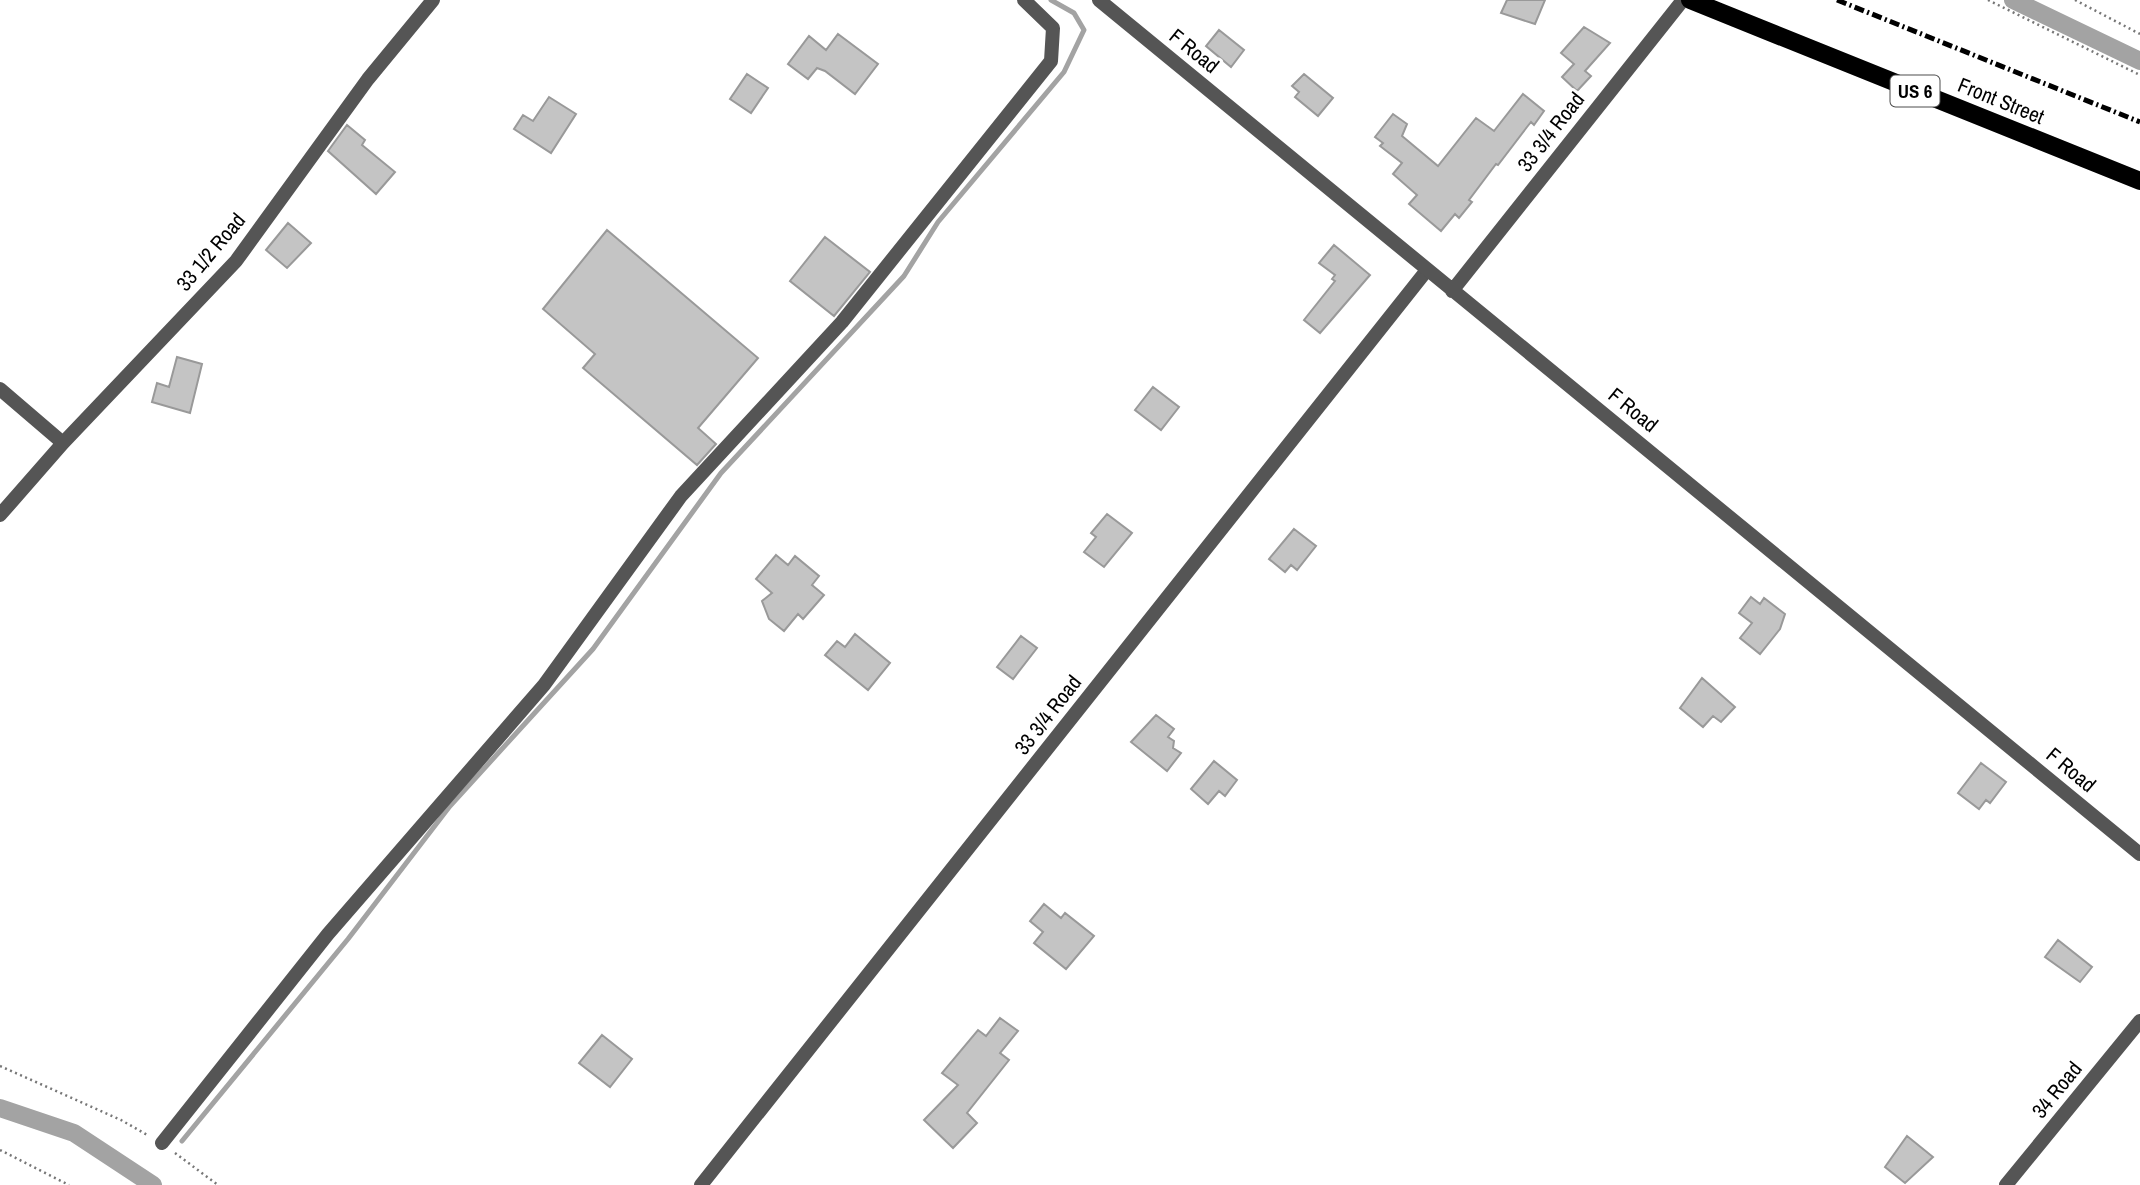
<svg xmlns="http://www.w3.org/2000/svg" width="2140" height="1185" font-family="'Archivo Narrow',sans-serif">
	<rect width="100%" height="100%" fill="#fff"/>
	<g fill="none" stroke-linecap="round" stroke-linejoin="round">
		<path stroke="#a3a3a3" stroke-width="5" d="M182,1141L348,939L450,806L593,649L721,473L904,276L938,222L1064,72L1084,30L1074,13L1051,0"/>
		<path stroke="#a3a3a3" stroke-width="18" d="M2013,0L2140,61
			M0,1108L74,1133L153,1185"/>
	</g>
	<path fill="#c4c4c4" stroke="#999" stroke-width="2" d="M1507,0H1545L1535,24L1501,13Z
		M1584,27L1610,43L1585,71L1591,76L1577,91L1562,77L1574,64L1561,53Z
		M1219,30L1244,50L1231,67L1206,46Z
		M838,34L878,64L855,94L825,71L817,68L808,79L788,64L809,36L826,50Z
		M747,74L768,88L751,113L730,99Z
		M1304,74L1333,98L1318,116L1295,97L1299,92L1292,86Z
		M1523,94L1544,111L1534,125L1531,122L1527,127L1498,165L1496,164L1469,200L1472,202L1459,218L1455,214L1441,231L1409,204L1417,195L1393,174L1402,163L1380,146L1383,143L1375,137L1393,114L1407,124L1402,136L1438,166L1476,118L1494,131Z
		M549,97L576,114L551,153L514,129L523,115L533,121Z
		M347,125L365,140L362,145L395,172L376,194L328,151Z
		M288,223L311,243L287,268L266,250Z
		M607,230L758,358L698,428L716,444L697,465L583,368L595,354L543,309Z
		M825,237L870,272L834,316L790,281Z
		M1334,245L1370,275L1320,333L1304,320L1335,281L1332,279L1335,275L1319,263Z
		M177,357L202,364L190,413L152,402L157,383L169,387Z
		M1153,387L1179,407L1161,430L1135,410Z
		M1107,514L1132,533L1104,567L1084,552L1096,537L1091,533Z
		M1294,529L1316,546L1297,570L1291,565L1285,572L1269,559Z
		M776,555L788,565L795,556L819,576L812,585L824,595L803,619L798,614L784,631L769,619L762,601L772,593L756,579Z
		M1751,597L1760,604L1764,598L1785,614L1780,629L1760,654L1740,638L1752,623L1739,613Z
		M855,634L890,663L868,690L825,655L837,641L845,647Z
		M1021,636L1037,648L1013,679L997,667Z
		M1702,678L1735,707L1721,722L1713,716L1703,727L1680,708Z
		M1156,715L1174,729L1168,737L1174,741L1173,748L1181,753L1167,771L1131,742Z
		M1214,761L1237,780L1225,796L1219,791L1208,804L1191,789Z
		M1981,763L2006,782L1990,803L1986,800L1979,809L1958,793Z
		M1044,904L1061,918L1065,913L1094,936L1066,969L1034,943L1043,932L1030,921Z
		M2058,940L2092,967L2080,982L2045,957Z
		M1000,1018L1018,1031L1000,1053L1009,1060L967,1113L977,1123L953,1148L924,1120L958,1085L942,1073L978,1030L986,1036Z
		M602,1035L632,1059L610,1087L579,1063Z
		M1907,1136L1933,1157L1905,1183L1885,1167Z"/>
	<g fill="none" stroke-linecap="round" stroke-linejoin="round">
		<path stroke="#777" stroke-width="2.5" stroke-dasharray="2 3.5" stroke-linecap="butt" d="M1988,0L2140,75
			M2075,0L2140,34
			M0,1066L121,1120L149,1136
			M0,1150L69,1185
			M175,1153L218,1185"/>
		<path stroke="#555" stroke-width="14" d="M0,389L63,443
			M0,515L63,443L236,261L368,79L433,0
			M162,1143L328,934L544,685L681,496L842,322L1051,61L1053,28L1024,0
			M701,1185L1427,270"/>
		<path stroke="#555" stroke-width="14" d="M1099,0L2140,854
			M1452,291L1683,0
			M2006,1185L2140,1021"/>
		<path stroke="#000" stroke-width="18" d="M1690,0L2140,181"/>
		<path stroke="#000" stroke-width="5" stroke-dasharray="10 3.5 2 3.5" stroke-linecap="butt" d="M1837,0L2140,122"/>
	</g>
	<g text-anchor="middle" stroke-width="6" stroke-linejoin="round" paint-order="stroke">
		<rect fill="#fff" stroke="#4c4c4c" stroke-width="2" x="1890.5" y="75.5" width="49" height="31" rx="5"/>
		<g font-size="19" font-weight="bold" fill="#000">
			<text x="1915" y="98">US 6</text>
		</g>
		<g font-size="21" fill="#000" stroke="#fff">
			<text transform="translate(1194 51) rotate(39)" y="7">F Road</text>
			<text transform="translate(2001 101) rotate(22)" y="7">Front Street</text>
			<text transform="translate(1551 132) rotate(-52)" y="7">33 3/4 Road</text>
			<text transform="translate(211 252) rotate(-50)" y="7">33 1/2 Road</text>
			<text transform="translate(1633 410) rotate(39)" y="7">F Road</text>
			<text transform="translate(1048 715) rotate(-52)" y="7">33 3/4 Road</text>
			<text transform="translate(2071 770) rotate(40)" y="7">F Road</text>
			<text transform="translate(2057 1090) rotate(-51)" y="7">34 Road</text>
		</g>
	</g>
</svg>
